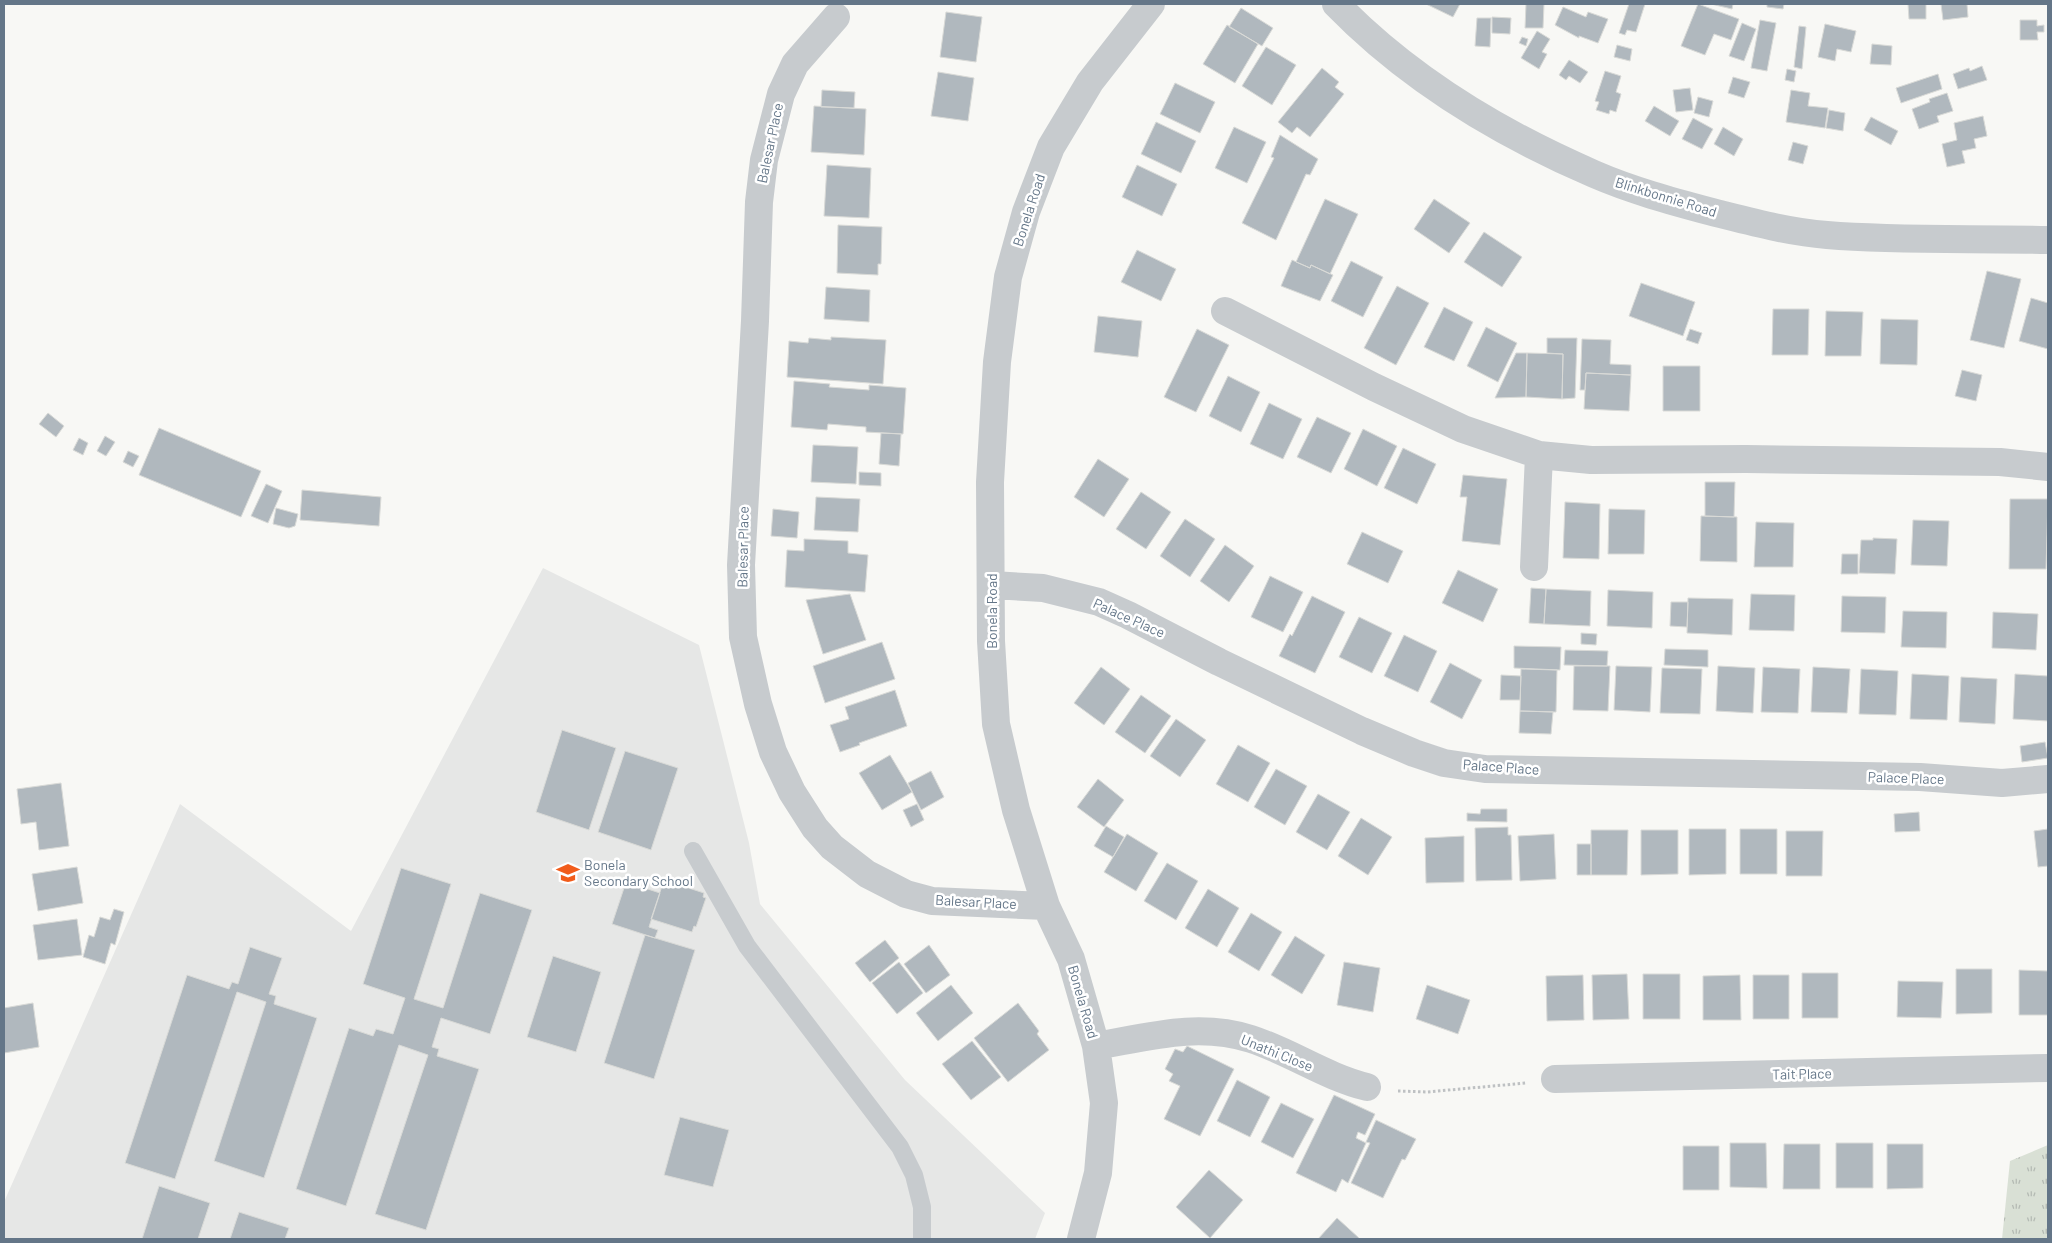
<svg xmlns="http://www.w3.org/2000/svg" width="2052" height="1243" font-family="Barlow,sans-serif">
	<defs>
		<pattern id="grass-tufts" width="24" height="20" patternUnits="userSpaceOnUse" patternTransform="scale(1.25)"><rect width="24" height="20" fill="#d9e0d5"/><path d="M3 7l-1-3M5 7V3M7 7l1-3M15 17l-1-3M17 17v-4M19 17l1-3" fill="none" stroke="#b4bab3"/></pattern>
	</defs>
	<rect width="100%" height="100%" fill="#f8f8f5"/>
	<path fill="#e6e7e6" d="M543,568L699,645L749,843L760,904L905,1080L1045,1213L1035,1239H4V1202L180,804L351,931Z"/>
	<path fill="url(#grass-tufts)" d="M2048,1145V1239H2002L2010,1161Z"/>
	<path fill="#b0b8be" stroke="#d9dad7" d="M1426,4H1460L1453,17Z
		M1526,4H1544L1543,28H1525Z
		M1629,4H1645L1636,32L1627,30L1625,35L1619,33Z
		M1698,4L1739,19L1731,40L1714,34L1705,55L1681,46Z
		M1711,4H1733L1732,9Z
		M1767,4H1784L1783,9L1767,7Z
		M1908,4H1926V19H1909Z
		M1941,4H1967L1968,17L1943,20Z
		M1563,7L1586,17L1588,12L1608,19L1598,43L1579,36V38L1555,25Z
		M1241,8L1273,28L1262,46L1229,27Z
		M946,12L982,17L976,62L940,57Z
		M1492,17L1511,18L1510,34L1492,33Z
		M1477,18H1491L1490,47L1475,46Z
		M1760,20L1776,23L1767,71L1751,68Z
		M2020,20H2037V26L2044,25V32H2037L2038,40H2020Z
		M1742,23L1756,29L1744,61L1729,56Z
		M1825,24L1856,31L1851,52L1837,49L1835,61L1818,57Z
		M1227,25L1258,44L1235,83L1203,64Z
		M1799,26L1806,27L1802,69L1794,67Z
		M1537,31L1550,39L1542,52L1547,54L1539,69L1521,58Z
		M1522,37L1528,39L1526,46L1519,43Z
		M1872,44L1892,46L1891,65L1870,64Z
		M1617,45L1632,49L1630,61L1614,57Z
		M1266,47L1296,65L1272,105L1242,86Z
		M1569,60L1588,72L1580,83L1569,76L1566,80L1559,75Z
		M1982,66L1987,80L1958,89L1953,74L1969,68L1970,71Z
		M1322,68L1339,82L1335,87L1344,94L1310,137L1297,127L1292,133L1278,122Z
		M1787,69L1796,71L1794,82L1785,80Z
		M1605,71L1621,76L1616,92L1621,94L1616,112L1610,110L1609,114L1596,110L1599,102L1595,101Z
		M938,72L974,78L968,121L931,116Z
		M1938,74L1942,89L1901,103L1896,88Z
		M1733,77L1750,82L1744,98L1728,93Z
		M1175,83L1215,102L1200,133L1160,114Z
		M1690,88L1693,110L1676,112L1673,90Z
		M822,90L855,92L854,108L821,107Z
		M1791,90L1810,93L1808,106L1828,108L1825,128L1786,122Z
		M1947,93L1953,111L1937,116L1939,122L1919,129L1912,109L1930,102L1929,99Z
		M1698,97L1713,101L1709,117L1694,113Z
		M814,106L866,109L864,155L811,152Z
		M1654,106L1679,121L1670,136L1645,121Z
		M1829,110L1845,113L1843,131L1826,128Z
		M1983,116L1987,136L1974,139L1976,148L1962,151L1965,163L1947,167L1942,144L1957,140L1954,123Z
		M1871,117L1898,131L1891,145L1864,130Z
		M1693,118L1713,129L1702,149L1682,139Z
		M1156,122L1196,141L1181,173L1141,154Z
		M1234,127L1266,142L1247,183L1215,168Z
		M1723,127L1743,139L1734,156L1714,144Z
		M1280,135L1318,159L1310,175L1306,174L1276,240L1242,223L1274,158L1271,157Z
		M1793,142L1808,146L1803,164L1788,160Z
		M827,165L871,168L869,218L824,216Z
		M1137,165L1177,184L1162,216L1122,197Z
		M1325,199L1358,214L1330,274L1311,265L1310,268L1296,262Z
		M1434,199L1470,223L1449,253L1414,229Z
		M838,225L882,227L881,264H878V275L837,273Z
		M1484,232L1522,257L1502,287L1464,262Z
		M1137,250L1176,269L1161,301L1121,282Z
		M1292,260L1310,268L1311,265L1333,275L1320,301L1281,286Z
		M1351,261L1383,277L1363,317L1331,301Z
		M1987,271L2021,279L2004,348L1970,340Z
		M1641,283L1695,302L1683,336L1629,316Z
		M1397,286L1429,303L1396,365L1364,348Z
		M826,287L870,290L869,322L824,319Z
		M2031,298L2048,303V349L2019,341Z
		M1444,307L1473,322L1454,361L1424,347Z
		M1773,309H1809L1808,355H1772Z
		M1826,311L1863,312L1861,356H1825Z
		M1098,316L1142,321L1138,357L1094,352Z
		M1881,319L1918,320L1917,365L1880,364Z
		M1486,327L1517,343L1498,382L1467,366Z
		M1197,329L1229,345L1196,412L1164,397Z
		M1690,329L1702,333L1698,344L1686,340Z
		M831,337L886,340L883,384L787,377L789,341L808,343L809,338L831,340Z
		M1547,338H1577L1575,398L1562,399L1563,354L1547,353Z
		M1582,339L1611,340L1610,364L1631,365V375L1586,373L1585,390H1580Z
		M1516,353H1527L1526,397L1495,398Z
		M1527,353L1563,354L1562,399L1526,397Z
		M1663,366H1700V411H1663Z
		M1962,370L1982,375L1976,401L1955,396Z
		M1586,373L1631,375L1629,411L1584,409Z
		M1228,376L1260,392L1241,432L1209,416Z
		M794,381L830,384L829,387L869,390V385L906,388L903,434L866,432V427L828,424L827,430L791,427Z
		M1269,403L1302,419L1283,459L1250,444Z
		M48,413L64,426L56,437L39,424Z
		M1317,417L1351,433L1331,473L1297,457Z
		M159,428L261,471L241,517L139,475Z
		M1363,429L1397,446L1377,486L1344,469Z
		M881,433L901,434L899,466L879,464Z
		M105,436L115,442L106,456L97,451Z
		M79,438L88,443L83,455L73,450Z
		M813,445L858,447L856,484L811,482Z
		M1403,448L1436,464L1417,504L1384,488Z
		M128,451L139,456L133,467L123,462Z
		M1098,459L1129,479L1104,517L1074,497Z
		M859,472L881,473V486L859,485Z
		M1463,475L1507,479L1500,545L1462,541L1467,497H1460Z
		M1705,482H1735L1734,517L1705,516Z
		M266,484L282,491L268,523L251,516Z
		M302,490L381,497L379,526L300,520Z
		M1141,492L1171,512L1146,549L1116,529Z
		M816,497L860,499L858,532L814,530Z
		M2010,499H2048L2046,569H2009Z
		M1565,502L1600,504L1599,559L1563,558Z
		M276,508L298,514L295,526L289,528L273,524Z
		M773,509L799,512L797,538L771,536Z
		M1609,509L1645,510L1644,554H1608Z
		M1701,516L1737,517V562L1700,561Z
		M1185,519L1215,539L1190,577L1160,556Z
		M1913,520L1949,521L1947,566L1911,565Z
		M1756,522L1794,523L1793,567H1754Z
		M1362,532L1403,551L1388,583L1347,564Z
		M1873,538L1897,539L1895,574L1859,573L1861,540H1873Z
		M804,539L848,541V553L868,555L865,592L785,587L787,550L804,551Z
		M1225,545L1254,566L1229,602L1200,581Z
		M1842,554H1858V574H1841Z
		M1458,570L1498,589L1483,622L1442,603Z
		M1270,576L1303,592L1283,632L1251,617Z
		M1531,588L1546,589L1544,624L1529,623Z
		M1546,589L1591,591L1590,626L1544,624Z
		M1608,590L1653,592L1652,628L1607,626Z
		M850,594L866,640L823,654L806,600Z
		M1751,594L1795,595L1794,631L1749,630Z
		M1312,596L1345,612L1315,673L1279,656L1290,634L1292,636Z
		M1842,596L1886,597L1885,633L1841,632Z
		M1688,598L1733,599L1732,635L1687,633Z
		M1671,602H1688L1687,627L1670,626Z
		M1903,611L1947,612L1946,648L1901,647Z
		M1993,612L2038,614L2036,650L1992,648Z
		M1359,617L1392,633L1372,673L1339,657Z
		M1581,633L1597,634L1596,645L1581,644Z
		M1404,635L1437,651L1418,692L1384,676Z
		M882,642L895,679L825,703L813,666Z
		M1514,646L1561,647L1560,670L1514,668Z
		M1665,649L1708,650V667L1664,665Z
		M1565,650L1608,651L1607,666L1564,665Z
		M1450,663L1482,680L1462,719L1430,702Z
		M1574,666H1610L1608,711L1573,710Z
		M1616,666L1652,667L1650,712L1614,710Z
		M1718,666L1755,668L1753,713L1716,711Z
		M1101,667L1130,689L1104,725L1074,703Z
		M1763,667L1800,669L1798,713L1761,712Z
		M1813,667L1850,669L1847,713L1811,712Z
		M1662,668L1702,669L1700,714L1660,713Z
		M1521,669L1557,670L1556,712L1520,711Z
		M1861,669L1898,671L1896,715L1859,714Z
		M1912,674L1949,676L1947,720L1910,719Z
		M2015,674L2048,676V721L2013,719Z
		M1501,675L1521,676L1520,700H1500Z
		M1961,677L1997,679L1995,724L1959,722Z
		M895,690L907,726L859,743L860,745L840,752L830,725L849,719L845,707Z
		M1141,695L1171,716L1145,753L1115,732Z
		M1520,711L1553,712L1551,734L1519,733Z
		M1176,719L1206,740L1180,777L1150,756Z
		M562,730L616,748L589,830L536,812Z
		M2045,742L2048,758L2022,762L2020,746Z
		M1238,745L1270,763L1248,802L1216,784Z
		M625,751L678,768L651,850L598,832Z
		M890,755L912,792L882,810L859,773Z
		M1276,769L1307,786L1285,825L1254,807Z
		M931,771L944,797L921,810L908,783Z
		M1098,779L1124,800L1104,827L1077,807Z
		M61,783L69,846L39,850L36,822L21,824L17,789Z
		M1318,794L1350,812L1327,850L1296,832Z
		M917,804L924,820L911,827L903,810Z
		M1481,809H1507V822L1467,821V813L1480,814Z
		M1919,812L1920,831L1895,832L1894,814Z
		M1361,818L1392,837L1368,875L1338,856Z
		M1106,826L1124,837L1113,857L1094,846Z
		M1508,827V835H1511L1512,880L1476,881L1475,828Z
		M1689,829H1726V874L1689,875Z
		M1740,829H1777V874H1740Z
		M2048,829V866L2038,867L2034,831Z
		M1591,830H1628L1627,875H1591Z
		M1641,830H1678V874L1641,875Z
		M1786,831H1823L1822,876H1786Z
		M1127,834L1158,853L1136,891L1104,872Z
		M1554,834L1556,879L1520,881L1518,836Z
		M1464,836V882L1426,883L1425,838Z
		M1577,844H1591V875H1577Z
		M1167,863L1198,881L1176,920L1144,901Z
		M77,867L83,903L38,911L32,874Z
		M401,868L451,884L414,999L443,1008L480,893L532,910L490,1034L441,1018L432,1047L439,1049L437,1056L479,1069L426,1230L375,1214L428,1055L399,1045L346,1206L296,1189L349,1028L373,1036L376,1029L393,1034L405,998L363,984Z
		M664,880L704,893L703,897L706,898L696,927L694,926L692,932L651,919Z
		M626,882L660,893L649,927L658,930L655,938L612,924Z
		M1208,889L1239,908L1217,947L1185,928Z
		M114,909L124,912L115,945L111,943L105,964L83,957L89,935L94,937L100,917L110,920Z
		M1251,913L1282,932L1259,971L1228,952Z
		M77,919L82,955L38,960L33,925Z
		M645,935L695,950L654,1079L604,1063Z
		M1295,936L1325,955L1302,994L1271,975Z
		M885,940L899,958L870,982L855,963Z
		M929,945L950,975L926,993L904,964Z
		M250,947L282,958L269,994L276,996L274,1004L317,1018L264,1178L214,1161L266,1002L237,992L175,1179L125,1163L187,975L229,989L232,982L238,984Z
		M553,956L601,972L576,1052L527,1037Z
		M899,962L923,993L897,1014L872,983Z
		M1344,962L1380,968L1373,1012L1337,1005Z
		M1956,969H1992V1013L1956,1014Z
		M2019,970L2048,971V1015H2019Z
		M1802,973H1838V1018H1802Z
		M1627,974L1629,1019L1593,1020L1592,975Z
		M1643,974H1680V1019H1643Z
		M1583,975L1584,1020L1547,1021L1546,976Z
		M1740,975L1741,1020H1703V976Z
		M1753,975H1789V1019H1753Z
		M1898,981L1943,982L1941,1018L1897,1017Z
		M951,985L973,1013L938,1041L916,1013Z
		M1427,985L1470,1000L1458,1034L1416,1019Z
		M33,1003L39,1047L4,1053V1008Z
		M1018,1003L1039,1031L1037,1034L1049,1050L1008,1082L974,1038Z
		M972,1041L1001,1077L971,1100L942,1064Z
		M1187,1046L1234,1069L1200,1136L1164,1119L1180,1086L1169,1081L1173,1074L1165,1069L1175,1049L1183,1052Z
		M1237,1080L1270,1097L1250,1137L1217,1121Z
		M1334,1095L1375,1114L1365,1135L1358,1132L1356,1138L1366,1143L1348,1183L1342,1179L1336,1192L1296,1173Z
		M1281,1103L1314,1119L1293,1158L1261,1142Z
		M680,1117L729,1130L713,1187L664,1175Z
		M1376,1120L1416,1139L1405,1160L1402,1159L1383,1198L1351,1183L1370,1143L1366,1142Z
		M1730,1143H1766L1767,1188L1730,1187Z
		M1836,1143H1873V1188H1836Z
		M1784,1144H1820V1189H1783Z
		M1887,1144H1923V1188L1887,1189Z
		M1683,1146H1719V1190H1683Z
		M1209,1170L1243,1200L1210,1238L1176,1207Z
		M159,1186L210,1203L198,1239H142Z
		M239,1212L289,1228L285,1239H230Z
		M1337,1218L1359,1238L1358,1239H1318Z"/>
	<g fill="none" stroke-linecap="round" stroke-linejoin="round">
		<path stroke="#bec1c3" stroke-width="3" stroke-dasharray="2.5 2.5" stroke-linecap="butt" d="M1398,1091L1427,1092L1526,1083"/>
		<path stroke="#c7cbce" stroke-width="18" d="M693,851L747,946L900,1147L914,1175L922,1207V1239"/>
		<path stroke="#c7cbce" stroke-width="28" d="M1336,4C1408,78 1499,133 1594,174C1633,191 1675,202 1716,213C1752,222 1789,232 1827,235C1900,241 1975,238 2048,240
			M836,17L795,64L781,94L764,160L759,202L755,321L741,565L743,637L758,704L773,752L792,792L815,828L832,847L867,874L906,894L932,901L1046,906
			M1225,311L1374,387L1463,429L1539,455L1591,460L1746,459L2000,462L2048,467
			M1534,567L1539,455
			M992,585L1043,588L1099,602L1128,615L1219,662L1362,731L1414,753L1444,763L1485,769L1920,777L2002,783L2048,779
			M1096,1046C1148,1037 1198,1022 1251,1039C1291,1052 1326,1077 1367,1087
			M1555,1079L2048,1068
			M1081,1239L1098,1173L1104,1103L1096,1046L1071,959L1046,906L1016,810L996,724L991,641L990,482L997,362L1008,277L1026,212L1051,147L1090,82L1151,4"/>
	</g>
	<defs>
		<symbol id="school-bare" viewBox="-9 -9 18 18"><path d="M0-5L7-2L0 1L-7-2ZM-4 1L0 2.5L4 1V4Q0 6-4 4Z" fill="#f15c1b" stroke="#fff" stroke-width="2.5" paint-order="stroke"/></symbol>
	</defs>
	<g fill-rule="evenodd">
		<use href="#school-bare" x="552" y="857" width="32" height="32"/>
	</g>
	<g text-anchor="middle" stroke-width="5" stroke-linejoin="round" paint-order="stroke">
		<g font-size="14" fill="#647688" stroke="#fff">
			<text transform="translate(770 143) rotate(-78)" y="5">Balesar Place</text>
			<text transform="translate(1666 197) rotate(17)" y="5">Blinkbonnie Road</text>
			<text transform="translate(1029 210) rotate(-72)" y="5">Bonela Road</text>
			<text transform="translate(743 547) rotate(-89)" y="5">Balesar Place</text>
			<text transform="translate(992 611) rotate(-90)" y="5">Bonela Road</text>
			<text transform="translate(1129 618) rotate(24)" y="5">Palace Place</text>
			<text transform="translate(1501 767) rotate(4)" y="5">Palace Place</text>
			<text transform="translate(1906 778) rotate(2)" y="5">Palace Place</text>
			<text transform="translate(976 902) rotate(3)" y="5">Balesar Place</text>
			<text transform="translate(1083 1002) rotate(74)" y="5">Bonela Road</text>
			<text transform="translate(1277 1053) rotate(22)" y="5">Unathi Close</text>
			<text transform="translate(1802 1074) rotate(-1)" y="5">Tait Place</text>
		</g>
		<g font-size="14" fill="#647688" stroke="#fff" text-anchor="start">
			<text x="584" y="870">Bonela<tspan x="584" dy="16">Secondary School</tspan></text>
		</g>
	</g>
	<rect width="2052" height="1243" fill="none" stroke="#647688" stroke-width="10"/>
</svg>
